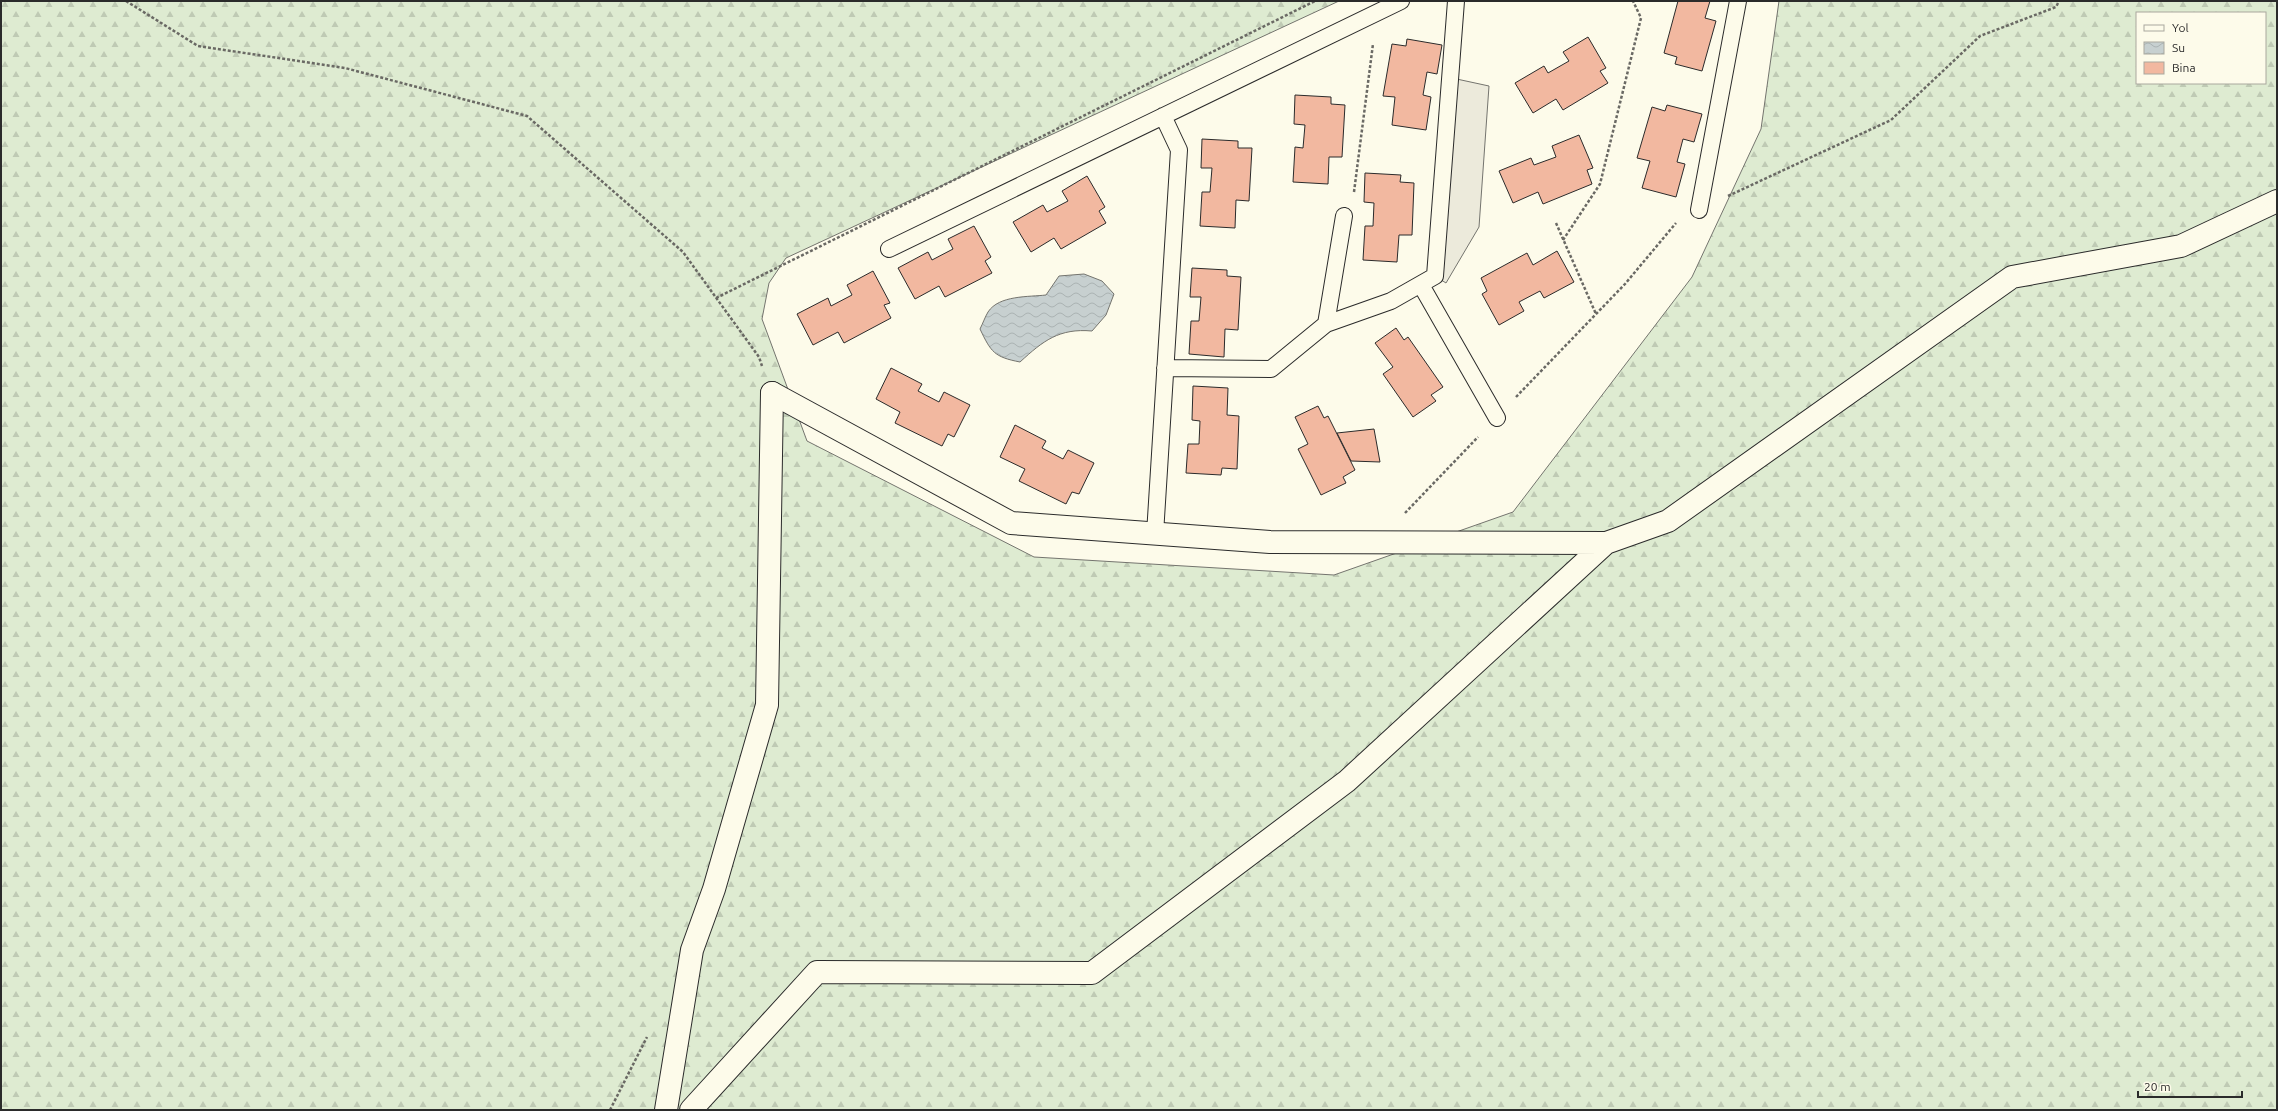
<svg xmlns="http://www.w3.org/2000/svg" width="2278" height="1111" font-family="Ubuntu,sans-serif">
	<defs>
		<pattern id="forest-firs" width="22" height="20" patternUnits="userSpaceOnUse"><rect width="22" height="20" fill="#deebd1"/><path d="M5 1l3.5 6h-7zM16 11l3.5 6h-7z" fill="#bfcab4"/></pattern>
		<pattern id="water-waves" width="16" height="10" patternUnits="userSpaceOnUse"><rect width="16" height="10" fill="#c7d0d0"/><path d="M0 5q4-4 8 0t8 0" fill="none" stroke="#abb3b3"/></pattern>
	</defs>
	<rect width="100%" height="100%" fill="#fdfbea"/>
	<path fill="url(#forest-firs)" stroke="#74746e" fill-rule="evenodd" d="M1,1H1339L786,258L769,283L762,319L807,441L1034,557L1334,575L1513,512L1692,277L1761,129L1779,1H2277V1110H1ZM2137,13H2265V83H2137Z"/>
	<path fill="#eceadb" stroke="#74746e" d="M1452,78L1489,86L1479,227L1446,283L1435,276Z"/>
	<path fill="url(#water-waves)" stroke="#74746e" d="M1084,274L1102,281L1114,294L1106,315L1092,331C1059,328 1043,341 1020,362C994,357 991,352 980,329C983,323 985,317 988,312C999,295 1029,297 1046,295L1059,276Z"/>
	<path fill="#f2b8a0" stroke="#2b2b2b" d="M1678,1H1710L1705,18L1716,21L1702,71L1675,64L1677,57L1664,53Z
		M1588,37L1606,68L1600,71L1608,83L1563,110L1556,99L1533,113L1515,83L1544,66L1548,73L1569,61L1563,52Z
		M1407,39L1442,45L1437,74L1427,72L1423,95L1431,97L1426,130L1392,125L1395,97L1383,96L1392,44L1406,46Z
		M1295,95L1331,97V104L1345,105L1342,157H1329L1328,184L1293,182L1295,147L1303,148L1305,125L1294,124Z
		M1667,105L1702,114L1694,142L1683,139L1677,162L1685,164L1676,197L1642,188L1650,161L1637,158L1652,107L1665,111Z
		M1579,135L1593,168L1587,170L1592,184L1543,204L1538,192L1513,203L1499,171L1531,158L1534,165L1556,157L1552,146Z
		M1202,139L1238,141V148H1252L1249,201L1236,200L1235,228L1200,226L1202,192H1210L1212,168H1201Z
		M1365,173L1401,175L1400,182L1414,183L1412,235H1399L1397,262L1363,260L1365,226H1373L1374,203L1364,202Z
		M1087,176L1105,207L1099,211L1106,223L1061,249L1054,238L1031,252L1013,222L1043,205L1047,212L1068,201L1062,191Z
		M974,226L991,257L985,261L992,273L945,297L939,286L915,299L898,268L928,252L932,260L953,249L948,239Z
		M1557,251L1574,282L1544,298L1540,291L1519,302L1524,311L1499,325L1482,294L1487,291L1481,278L1527,253L1533,265Z
		M1192,268L1227,270V276L1241,277L1238,330L1225,329L1224,357L1189,354L1191,321H1199L1201,297H1190Z
		M873,271L890,303L884,305L891,318L844,343L838,332L813,345L797,314L828,298L831,306L852,295L847,285Z
		M1396,328L1404,340L1408,337L1443,387L1431,395L1436,401L1413,417L1383,374L1393,367L1375,343Z
		M891,368L922,384L918,391L939,402L944,392L970,405L954,437L948,434L942,446L895,423L900,412L876,399Z
		M1193,386L1228,388L1227,415L1239,416L1237,469L1222,468L1221,475L1186,473L1188,444H1199L1200,421L1192,420Z
		M1318,406L1324,418L1328,416L1355,470L1343,477L1346,483L1321,495L1298,449L1308,444L1295,417Z
		M1015,425L1046,441L1042,448L1063,459L1068,450L1094,463L1079,494L1072,492L1066,504L1019,481L1025,469L1000,457Z
		M1374,429L1380,462L1351,461L1337,433Z"/>
	<g fill="none" stroke-linecap="round" stroke-linejoin="round">
		<defs>
			<path id="lane" d="M1699,210L1738,1
				M889,249L1401,1
				M1421,285L1497,418
				M1326,324L1344,216
				M1165,368L1271,369L1326,324L1391,301L1435,276L1456,1
				M1155,534L1179,150L1163,116"/>
			<path id="street" d="M772,393L1011,523L1270,542L1606,543
				M691,1110L817,972L1092,973L1347,781L1606,543L1668,521L2012,277L2181,246L2277,201"/>
			<path id="secondary" d="M666,1110L692,950L714,889L767,705L772,393"/>
		</defs>
		<use href="#lane" stroke="#2b2b2b" stroke-width="18"/>
		<use href="#street" stroke="#2b2b2b" stroke-width="24"/>
		<use href="#secondary" stroke="#2b2b2b" stroke-width="24"/>
		<path stroke="#6a6964" stroke-width="2.5" stroke-dasharray="3 2" stroke-linecap="butt" d="M126,1L198,46L345,68L527,116L683,252L759,357L762,366
			M1354,192L1373,44
			M1728,196L1891,120L1980,36L2056,7L2059,1
			M1556,223L1596,314
			M1563,240L1600,184L1641,18L1633,1
			M716,298L1315,1
			M1516,397L1625,284L1676,223
			M1405,513L1478,437
			M610,1110L647,1037"/>
		<use href="#lane" stroke="#fdfbea" stroke-width="16"/>
		<use href="#street" stroke="#fdfbea" stroke-width="22"/>
		<use href="#secondary" stroke="#fdfbea" stroke-width="22"/>
	</g>
	<rect width="2278" height="1111" fill="none" stroke="#2b2b2b" stroke-width="4"/>
	<rect x="2136" y="12" width="130" height="72" fill="#fdfbea" stroke="#a9a89e"/>
	<rect x="2144" y="25" width="20" height="6" fill="#fdfbea" stroke="#a9a89e"/>
	<text x="2172" y="32" font-size="12" fill="#2b2b2b">Yol</text>
	<rect x="2144" y="42" width="20" height="12" fill="url(#water-waves)" stroke="#a9a89e"/>
	<text x="2172" y="52" font-size="12" fill="#2b2b2b">Su</text>
	<rect x="2144" y="62" width="20" height="12" fill="#f2b8a0" stroke="#a9a89e"/>
	<text x="2172" y="72" font-size="12" fill="#2b2b2b">Bina</text>
	<path d="M2138 1091v6h104v-6" fill="none" stroke="#2b2b2b" stroke-width="2"/>
	<text x="2144" y="1091" font-size="12" fill="#2b2b2b" stroke="#fdfbea" stroke-width="3" paint-order="stroke">20 m</text>
</svg>
